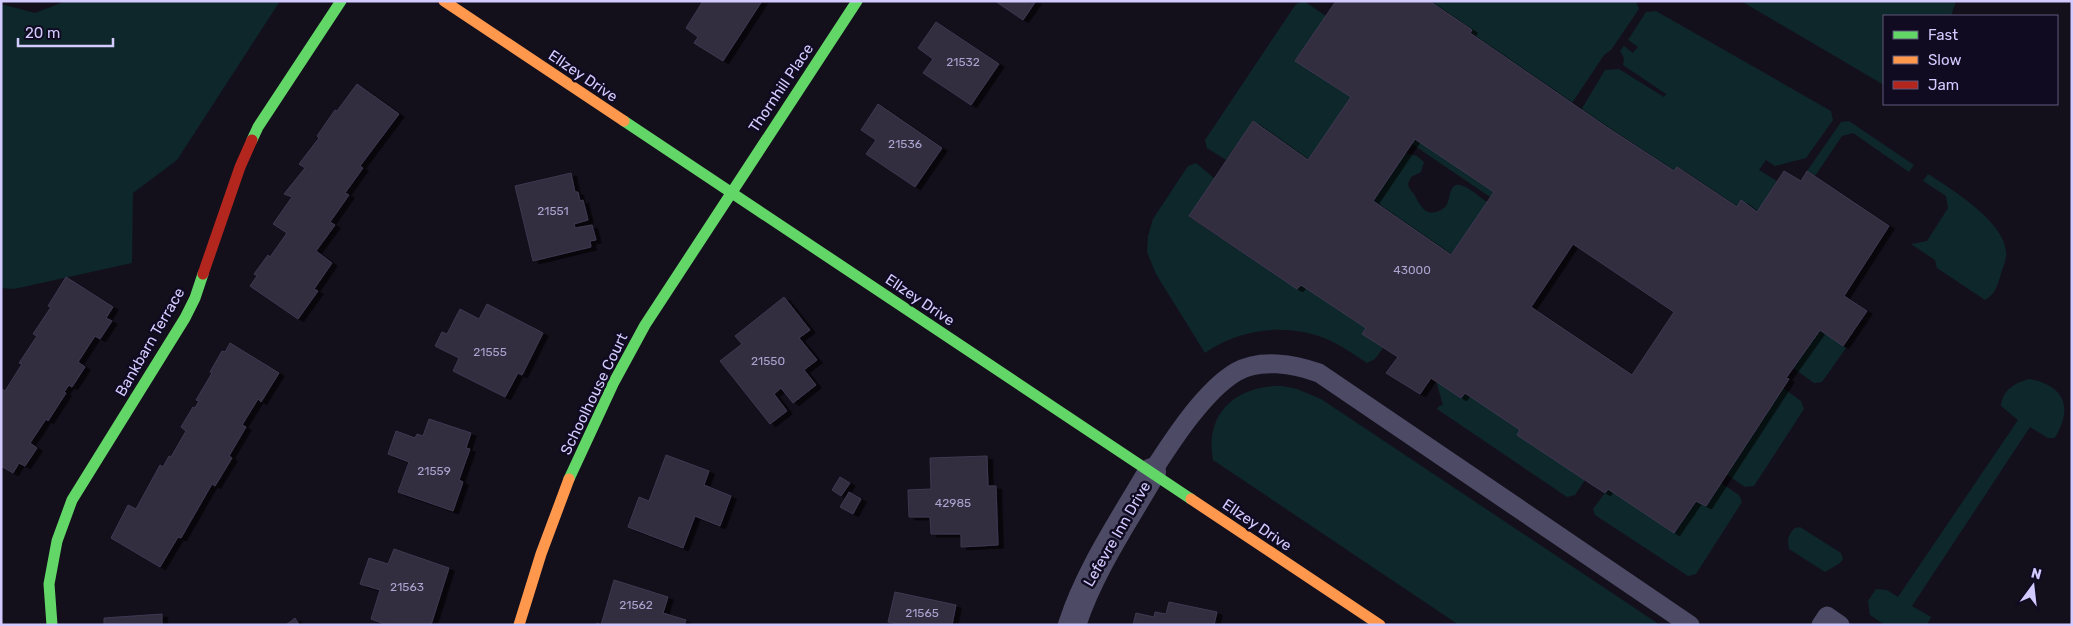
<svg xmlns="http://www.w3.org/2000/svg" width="2073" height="626" font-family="Rubik,sans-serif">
	<defs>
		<filter id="shadow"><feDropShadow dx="5.5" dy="3" stdDeviation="0" flood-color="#0009"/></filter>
	</defs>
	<rect width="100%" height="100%" fill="#13101c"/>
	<path fill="#0e272a" d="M66,1H280L177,160L133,193L132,263L14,289L1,288V4L35,13Z
		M1304,1L1326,16L1295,61L1351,97L1308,160L1253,121L1226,160L1207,148L1205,140L1296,4Z
		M1429,1H1636L1639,9L1611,50L1604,55L1572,103L1470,33L1472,30Z
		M1741,1H1956L1951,16H1884V85Z
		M1656,11L1831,111L1833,120L1806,158L1775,166L1766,160L1759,170L1777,181L1757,212L1741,200L1737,207L1678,167L1674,171L1581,110L1605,70L1619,69L1664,97L1666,94L1623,65L1624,58L1620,51L1624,46L1633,53L1638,47L1628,40L1646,12Z
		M1849,121L1914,165L1909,172L1853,133L1842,136L1815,176L1807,171L1841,122Z
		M1415,139L1494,192L1490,197L1412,144Z
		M1405,153L1417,156L1424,162L1421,172L1411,177L1408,184C1409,189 1411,190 1414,194C1420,206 1427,220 1444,208C1451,203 1448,188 1456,185C1465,183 1479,197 1487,202L1451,255L1373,201Z
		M1196,163L1214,178L1189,217L1297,289L1301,285L1366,328L1362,334L1383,348L1375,359L1367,363C1353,354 1340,344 1324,338C1285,323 1239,329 1205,353L1156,274L1147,252L1148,236L1153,219L1188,166Z
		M1928,174C1950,188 2005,222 2006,252C2007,259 2003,267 2001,274C1998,284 1995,295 1985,300L1937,268L1935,260L1911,244L1927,241L1948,208L1946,196L1923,181Z
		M1820,330L1846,348L1822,382L1814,383L1793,368Z
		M2030,379C2064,386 2073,406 2056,436L2054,438H2048L2030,427L1912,606L1931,617L1927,625H1885L1870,615L1868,601L1876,589L1887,590L1898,597L2018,420L2001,406C2002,390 2016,382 2030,379Z
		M1436,381L1461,398L1465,393L1520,430L1585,480L1575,495L1567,497L1437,409L1439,406L1443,405Z
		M1282,386L1297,389L1321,399L1660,625H1459L1213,460C1204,413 1237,385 1282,386Z
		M1783,388L1801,401L1804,409L1754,486L1745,487L1726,474Z
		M1721,483L1739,495L1742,502L1696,574L1688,576L1595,515L1593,509L1608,489L1696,501L1706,506Z
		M1800,527L1841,553L1843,559L1840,563L1825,572L1789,549C1787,540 1788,534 1795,528Z"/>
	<path fill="#312d3f" stroke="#3e3951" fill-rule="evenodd" filter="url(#shadow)" d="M703,1H762L723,61L694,43L698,37L686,28Z
		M995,1H1036L1023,20Z
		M1336,1H1429L1472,30L1470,33L1608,128L1674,171L1677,167L1737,207L1741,200L1757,212L1784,171L1801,181L1807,171L1889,226L1844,296L1867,311L1843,346L1820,330L1786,378L1789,379L1706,506L1696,501L1674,533L1608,489L1605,493L1594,486L1517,435L1520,430L1465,393L1461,398L1431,378L1420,394L1386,373L1398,357L1362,334L1366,328L1301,285L1297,289L1189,216L1253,121L1308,160L1351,97L1295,61ZM1415,139L1494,192L1451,255L1373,201ZM1573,244L1674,312L1632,375L1531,307Z
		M936,22L999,64L971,105L923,73L933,59L918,48Z
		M357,84L399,114L360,166L363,168L345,193L349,195L330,222L335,225L316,251L332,263L314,289L318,291L298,319L250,286L257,276L254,274L268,255L270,257L287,233L273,224L292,197L284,194L305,168L299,164L319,138L317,136L335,110L337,111Z
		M878,104L942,148L915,187L866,154L876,140L861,130Z
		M571,173L575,192H578L580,201L583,200L588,220L574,224L575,228L592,225L596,240L590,241L591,247L533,261L515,186Z
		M66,277L113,307L106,318L112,321L100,339L95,336L78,362L85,367L72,387L69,385L64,392L66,393L48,421L46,419L30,443L37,448L25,466L19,463L13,473L1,466V391L2,389L5,391L22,364L19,363L37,336L33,334L51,307L48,306Z
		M784,297L810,330L799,338L817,360L804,370L816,385L793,403L781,388L774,394L787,411L770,424L720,361L742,344L735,336Z
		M487,304L543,333L522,375L518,373L505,397L453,371L459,358L435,346L442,332L447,334L460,309L479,319Z
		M230,343L279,373L261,402L258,399L242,425L246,427L229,456L232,458L215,486L212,484L181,538L178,537L160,567L111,538L128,505L136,509L160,465L163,467L169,456L171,457L186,431L181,427L193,407L195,408L199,401L196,400L212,373L210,372L222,351L225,352Z
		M429,419L471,433L466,448L470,449L459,480L463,482L453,511L398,492L409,462L388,454L396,431L415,438L417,434L423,436Z
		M666,455L709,471L704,485L731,496L720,526L695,516L683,548L628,527L639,497L649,501Z
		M987,456L988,486H996L998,545L961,547V534H931L930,517H909L908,490L931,489L930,458Z
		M840,477L850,483L841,496L832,490Z
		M849,492L861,499L853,514L840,507Z
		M394,549L449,568L431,625H387L371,619L380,590L360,584L369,558L388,564Z
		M614,580L668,597L663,613L686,620L684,625H597V623L601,625Z
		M895,592L956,605L952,625H894V623L888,622Z
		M1169,602L1217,612L1214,625H1133L1136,613L1154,617L1155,612L1166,614Z
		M162,614V625H104V618Z
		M295,618L299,625H286Z"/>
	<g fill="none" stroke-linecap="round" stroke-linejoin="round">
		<path stroke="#4d4a66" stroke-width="19" d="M1152,472C1172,441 1204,391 1236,372C1260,358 1294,364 1319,373L1690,625
			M1821,625L1827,616L1840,625"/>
		<path stroke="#4d4a66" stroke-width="28" d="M1072,625C1090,570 1123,522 1152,472"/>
		<path stroke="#63d668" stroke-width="11" d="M624,121L1191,499
			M252,140L258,127L341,1
			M569,479L614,382L645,325L857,1
			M52,625L49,584L57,541L72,500L185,318L195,298L203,274"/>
		<path stroke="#ff974d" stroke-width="11" d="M444,1L624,121
			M1191,499L1380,625
			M519,625L541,554L569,479"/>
		<path stroke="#b3261e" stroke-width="11" d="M203,274L240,167L252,140"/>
	</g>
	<g text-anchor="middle" stroke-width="5" stroke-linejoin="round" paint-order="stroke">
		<g font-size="12" fill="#aaa4cf">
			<text x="963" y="66">21532</text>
			<text x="905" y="148">21536</text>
			<text x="553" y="215">21551</text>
			<text x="1412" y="274">43000</text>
			<text x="490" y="356">21555</text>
			<text x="768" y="365">21550</text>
			<text x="434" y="475">21559</text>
			<text x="953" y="507">42985</text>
			<text x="407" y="591">21563</text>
			<text x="636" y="609">21562</text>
			<text x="922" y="617">21565</text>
		</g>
		<g font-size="15" fill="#d3cbff" stroke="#100b21">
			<text transform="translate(583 76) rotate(34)" y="5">Ellzey Drive</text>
			<text transform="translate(781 88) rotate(-56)" y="5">Thornhill Place</text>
			<text transform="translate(920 300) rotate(34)" y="5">Ellzey Drive</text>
			<text transform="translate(150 342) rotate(-60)" y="5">Bankbarn Terrace</text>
			<text transform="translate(594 394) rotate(-64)" y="5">Schoolhouse Court</text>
			<text transform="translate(1257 525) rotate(34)" y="5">Ellzey Drive</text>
			<text transform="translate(1117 534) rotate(-60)" y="5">Lefevre Inn Drive</text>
		</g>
	</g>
	<rect width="2073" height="626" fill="none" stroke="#d3cbff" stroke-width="5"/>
	<rect x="1883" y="15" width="175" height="90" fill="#100b21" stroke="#5e587a"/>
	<rect x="1893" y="31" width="25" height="8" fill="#63d668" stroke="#5e587a"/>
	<text x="1928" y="40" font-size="15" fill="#d3cbff">Fast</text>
	<rect x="1893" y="56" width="25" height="8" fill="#ff974d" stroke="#5e587a"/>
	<text x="1928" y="65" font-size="15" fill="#d3cbff">Slow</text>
	<rect x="1893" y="81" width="25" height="8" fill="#b3261e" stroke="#5e587a"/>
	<text x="1928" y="90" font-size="15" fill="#d3cbff">Jam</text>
	<g transform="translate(2033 586) rotate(15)" stroke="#100b21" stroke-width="4" paint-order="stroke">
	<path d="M0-4L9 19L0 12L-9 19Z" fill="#d3cbff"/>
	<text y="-8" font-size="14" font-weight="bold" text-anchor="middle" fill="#d3cbff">N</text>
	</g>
	<path d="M18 38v8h95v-8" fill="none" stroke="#d3cbff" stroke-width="2.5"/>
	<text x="25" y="38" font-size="15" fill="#d3cbff" stroke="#100b21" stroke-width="4" paint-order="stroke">20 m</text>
</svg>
